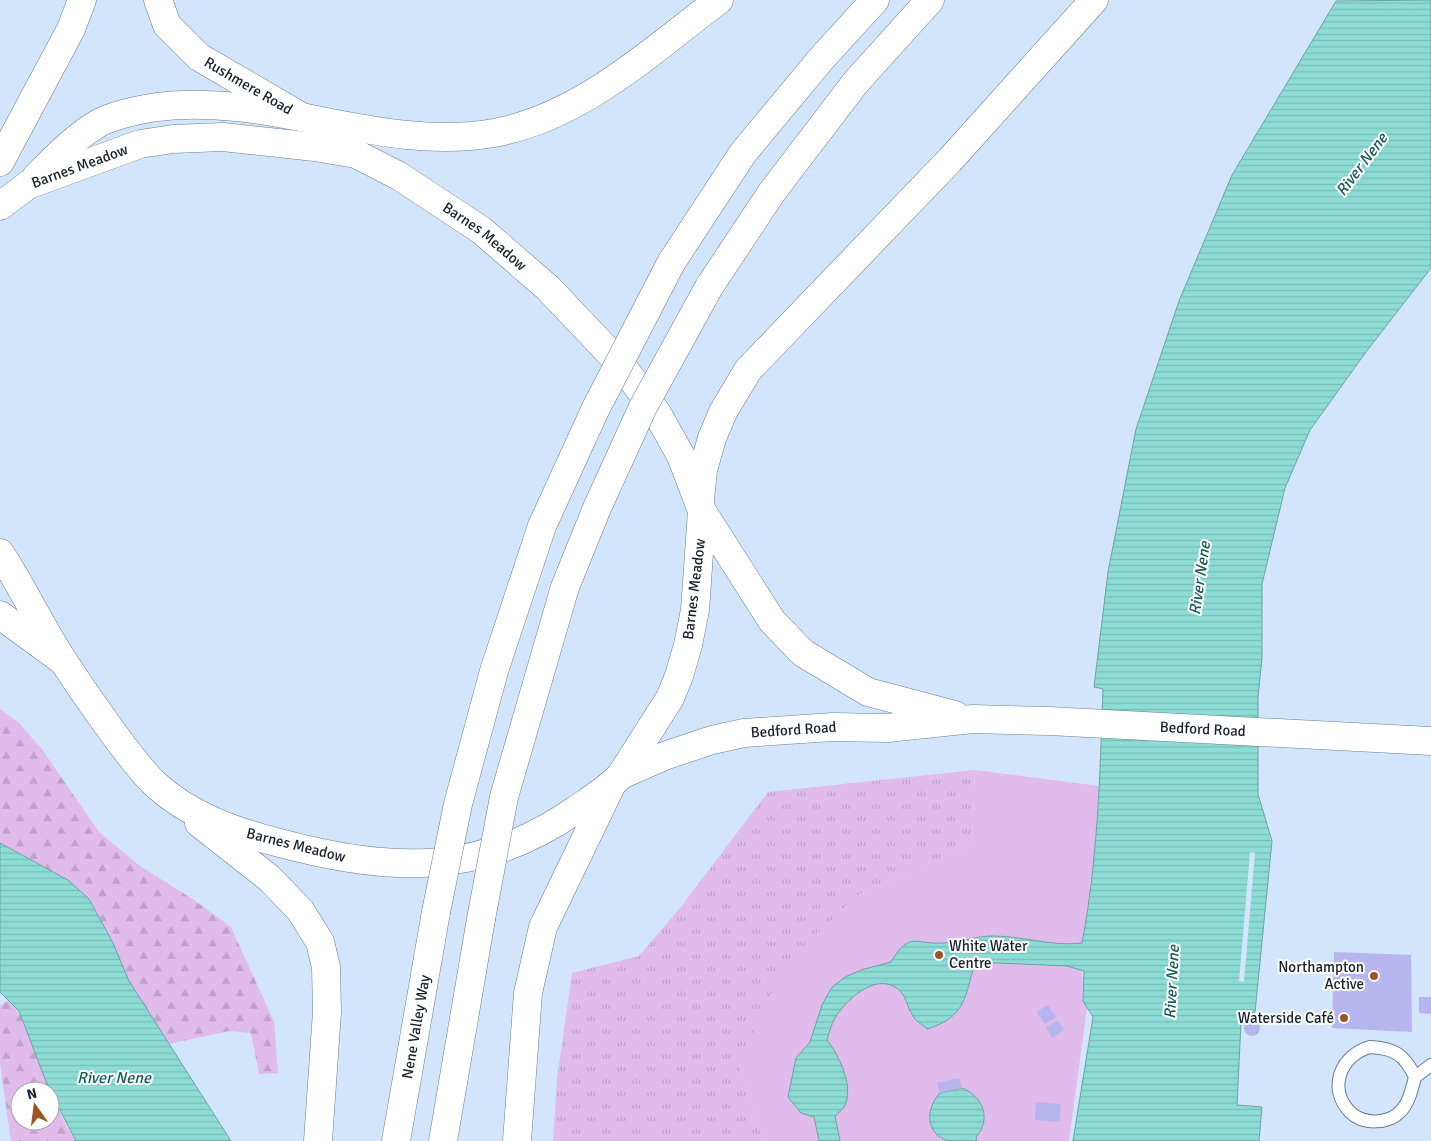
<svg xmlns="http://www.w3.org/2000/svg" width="1431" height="1141" font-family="Signika,sans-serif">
	<defs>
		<pattern id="grass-tufts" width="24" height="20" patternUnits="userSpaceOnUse" patternTransform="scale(1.25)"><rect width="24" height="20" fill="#e0bbec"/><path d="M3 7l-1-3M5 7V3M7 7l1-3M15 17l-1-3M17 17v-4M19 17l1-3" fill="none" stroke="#bfa0cb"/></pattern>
		<pattern id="forest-firs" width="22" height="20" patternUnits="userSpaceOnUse" patternTransform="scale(1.25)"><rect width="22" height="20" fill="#e0bbec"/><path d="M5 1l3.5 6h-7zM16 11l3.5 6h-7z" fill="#bfa0cb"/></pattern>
		<pattern id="water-rules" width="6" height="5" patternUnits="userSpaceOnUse" patternTransform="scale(1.25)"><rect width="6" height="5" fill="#8ddcd5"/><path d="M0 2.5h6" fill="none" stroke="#79bcb7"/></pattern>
	</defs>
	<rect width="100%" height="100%" fill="#d2e5fb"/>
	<path fill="url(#grass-tufts)" d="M975,770L972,844L855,897L739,1065L763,1141H553L557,1079L572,973L639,956L680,908L768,792Z"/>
	<path fill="url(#forest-firs)" fill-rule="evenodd" d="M0,709L19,723L41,748L99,832L140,866L194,900L231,927L274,1022L278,1073L259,1074L251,1033L229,1031L169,1044L129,981L112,941L89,899L68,880L0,843Z
		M8,1000C43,1036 46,1100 76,1141H11L0,1063V1006ZM20,1091H50V1121H20Z"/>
	<path fill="#e0bbec" d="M975,770L1099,786L1092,892L1082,943L1083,1001L1087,1007L1069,1141H763L739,1065L783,967L855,897L972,844Z"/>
	<path fill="url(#water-rules)" stroke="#6aa4a2" d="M1431,0V268L1366,352L1310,430L1285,488L1262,584V658L1258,697V794L1272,841L1255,1012L1249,1013L1241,1022L1237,1105L1262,1107L1259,1141H1073L1093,1017L1083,1001L1084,971L1067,966L975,962C965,997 966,1017 927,1029C923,1025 915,1021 913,1016C906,1006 907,994 895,987C873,974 845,1001 835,1018C831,1025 829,1033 827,1040C839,1055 855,1088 844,1107C842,1110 838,1113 835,1116L840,1141H819L814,1117L801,1113L788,1097L796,1058L810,1042L822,1005L832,987L845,977L861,970L891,962C910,930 916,945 943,943C960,942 977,936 993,936C1023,936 1053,947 1082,943C1098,859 1100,774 1103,689L1094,687L1108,572L1136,429L1179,301L1232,175L1336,1Z
		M0,843L68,880L89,899L112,941L129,981L231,1141H76L49,1089L19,1011L0,992Z
		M962,1088C983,1096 992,1119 976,1137L977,1141C968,1141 954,1141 945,1140C925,1131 926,1108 940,1093Z"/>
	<path fill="#d2e5fb" d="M1250,852L1255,853L1244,982L1239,981Z"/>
	<path fill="#b6b5ed" d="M1334,952L1411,955L1412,1032L1332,1028Z
		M1419,997H1431V1014L1419,1013Z
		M1048,1005L1056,1017L1045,1024L1036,1012Z
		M1058,1020L1064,1030L1052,1038L1046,1027Z
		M1244 1028a8 8 0 1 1 16 0a8 8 0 1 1-16 0Z
		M959,1078L962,1088L940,1093L937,1083Z
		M1036,1102L1061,1104L1059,1122L1035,1120Z"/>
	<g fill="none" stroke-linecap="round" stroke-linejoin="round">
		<defs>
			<path id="lane" d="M1370,1047C1394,1048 1405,1055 1415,1077C1412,1089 1409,1103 1400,1112C1388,1124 1363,1125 1350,1112C1327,1088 1341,1055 1370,1047Z
				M1415,1077L1431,1065"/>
			<g id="primary">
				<path id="s1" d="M158,0L167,25L199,57L302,117"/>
				<path d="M0,162L71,29L82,0"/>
				<path d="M0,615L63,661"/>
			</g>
			<g id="highway">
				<path d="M36,177C56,157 75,137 99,123C116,114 139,110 157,107C271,92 381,153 494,133C581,117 650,52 719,0"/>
				<path id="s2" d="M0,206L28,185L140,144L173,139L223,137L315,147L356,154L399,176L481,230L548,288L623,367L657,413L681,456L702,511L695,610L688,645L679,676L670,698L621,775C607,790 590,800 574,811C479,877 387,872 280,843C236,832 190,816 156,785C139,769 125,749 111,730C95,708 79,685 64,662C41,627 23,588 0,553"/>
				<path d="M671,263L743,153L822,58L875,0"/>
				<path d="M709,287L772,192L856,82L930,0"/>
				<path d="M700,500L703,470L712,438L723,412L748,370L950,160L1094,0"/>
				<path d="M702,511L772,621L803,653L868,692L955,715"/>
				<path id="s3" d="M621,775L667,755L712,740L744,733L833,727L887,728L973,719L1049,721L1431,741"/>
				<path d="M199,823L269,878L300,910L320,942L326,967L327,1012L318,1141"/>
				<path id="s4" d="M396,1141L436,912"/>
				<path d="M443,1141L481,919"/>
				<path d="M517,1141L528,993L543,927L611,786"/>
			</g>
		</defs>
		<use href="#lane" stroke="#677c94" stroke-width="14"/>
		<use href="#primary" stroke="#677c94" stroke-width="29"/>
		<use href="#highway" stroke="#677c94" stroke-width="29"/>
		<use href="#lane" stroke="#fff" stroke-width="12"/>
		<use href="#primary" stroke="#fff" stroke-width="28"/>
		<use href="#highway" stroke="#fff" stroke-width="28"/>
		<defs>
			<path id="highway-bridge" d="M436,912L458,804L494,671L542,526L595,410L671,263
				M481,919L504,797L565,587L597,508L643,407L709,287"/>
		</defs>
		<use href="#highway-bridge" stroke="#677c94" stroke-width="29" stroke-linecap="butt"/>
		<use href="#highway-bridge" stroke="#fff" stroke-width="28"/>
	</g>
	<g fill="#985624" stroke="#fff" stroke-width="2">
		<circle cx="939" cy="955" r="5"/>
		<circle cx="1374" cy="976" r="5"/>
		<circle cx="1344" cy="1018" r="5"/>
	</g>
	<g text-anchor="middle" stroke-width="4" stroke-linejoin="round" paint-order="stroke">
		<g font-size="15" fill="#18202a" stroke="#fff">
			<text dy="5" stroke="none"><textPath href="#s1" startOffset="129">Rushmere Road</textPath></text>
			<text dy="5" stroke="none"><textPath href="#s2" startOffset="90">Barnes Meadow</textPath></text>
			<text dy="5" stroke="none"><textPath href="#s2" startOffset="525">Barnes Meadow</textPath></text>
			<text transform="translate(694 589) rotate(-83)" y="5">Barnes Meadow</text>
			<text dy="5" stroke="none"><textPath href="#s3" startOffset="180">Bedford Road</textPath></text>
			<text dy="5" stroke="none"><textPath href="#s3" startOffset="590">Bedford Road</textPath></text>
			<text transform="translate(296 845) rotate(14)" y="5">Barnes Meadow</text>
			<text dy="5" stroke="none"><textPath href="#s4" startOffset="116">Nene Valley Way</textPath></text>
		</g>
		<g font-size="15" fill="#18202a" stroke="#fff" text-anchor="end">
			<text x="949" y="951" text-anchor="start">White Water<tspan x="949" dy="17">Centre</tspan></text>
			<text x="1364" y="972">Northampton<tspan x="1364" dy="17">Active</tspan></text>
			<text x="1334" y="1023">Waterside Café</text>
		</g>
		<g font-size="16" font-style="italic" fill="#175a55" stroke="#fff">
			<text transform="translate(1361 164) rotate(-53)" y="6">River Nene</text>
			<text transform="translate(1199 578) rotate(-82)" y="6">River Nene</text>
			<text transform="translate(1171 982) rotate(-87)" y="6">River Nene</text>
			<text x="114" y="1083">River Nene</text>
		</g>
	</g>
	<g transform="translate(35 1106) rotate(346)"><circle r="24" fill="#ffffff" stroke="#a3a6aa"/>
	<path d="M0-4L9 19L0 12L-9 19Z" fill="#985624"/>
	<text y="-8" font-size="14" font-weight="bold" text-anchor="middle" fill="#18202a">N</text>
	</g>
</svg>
